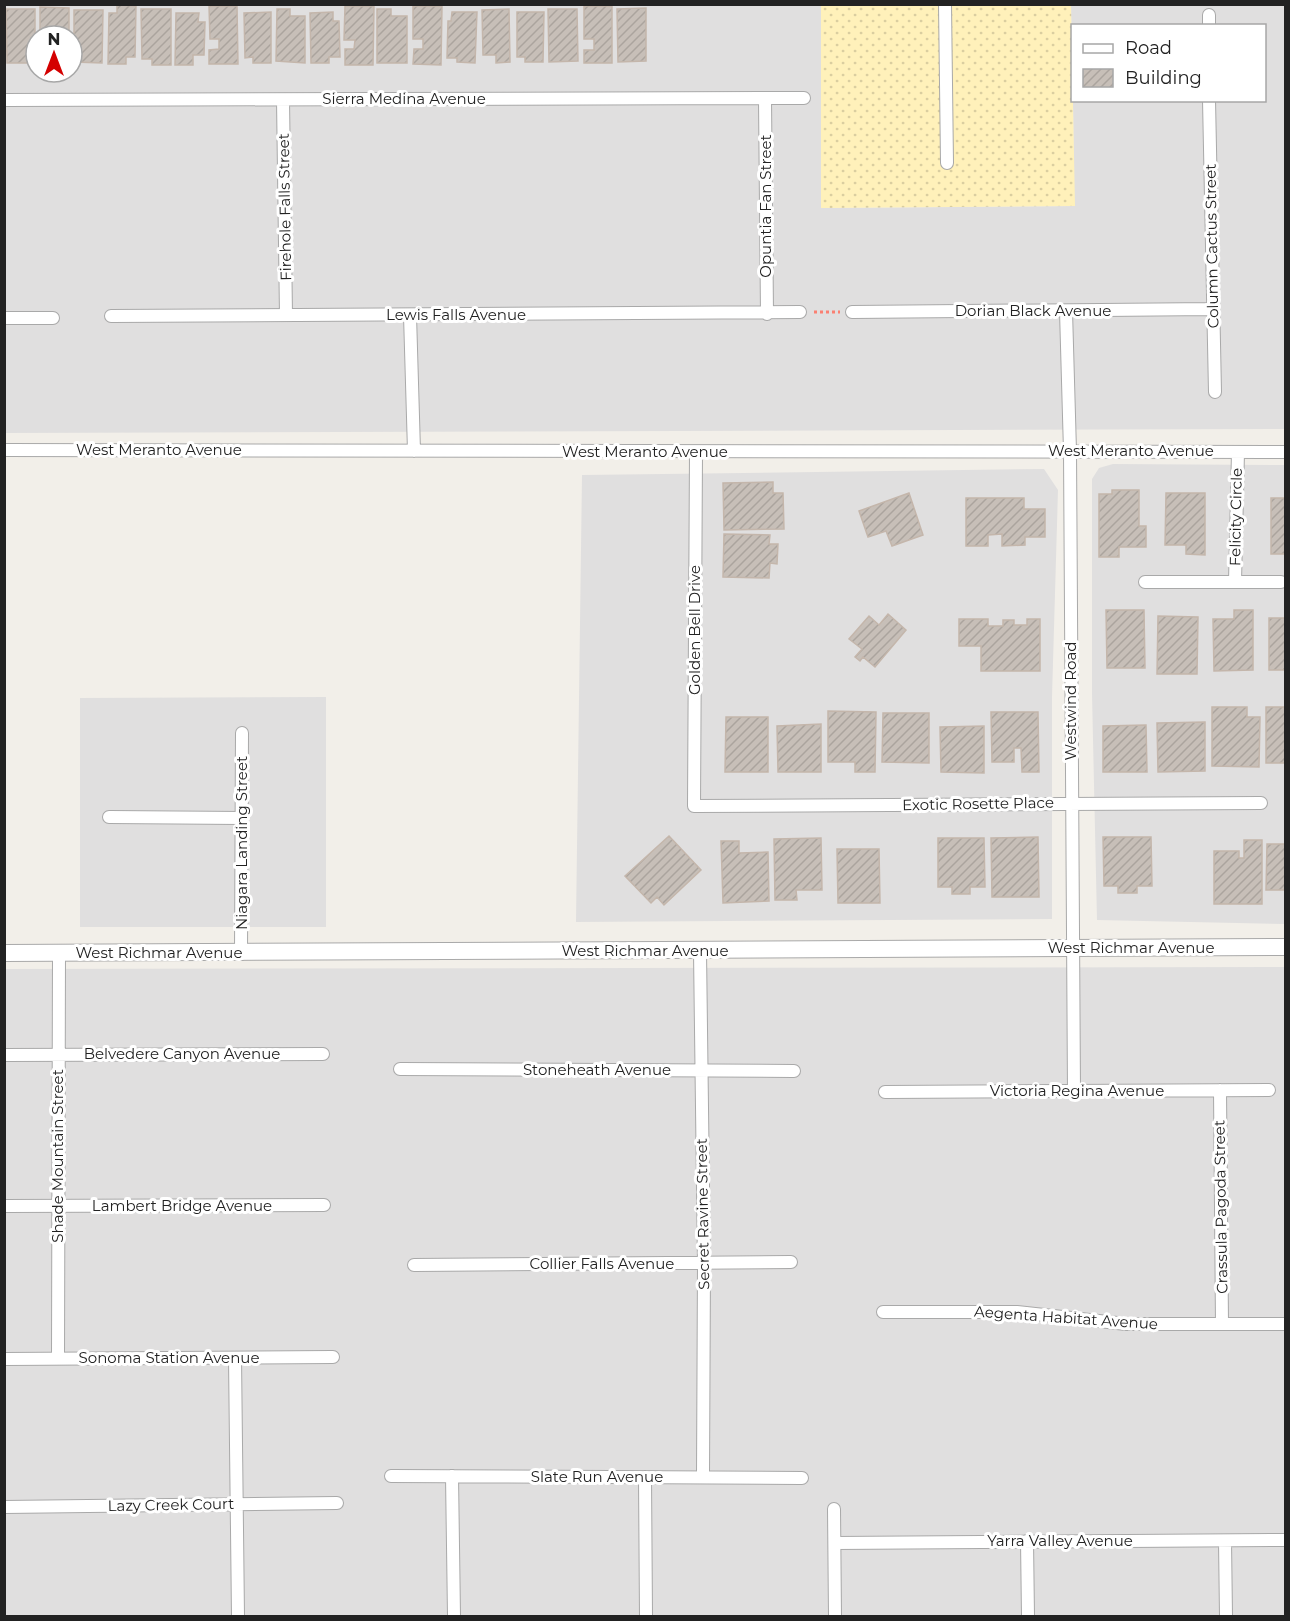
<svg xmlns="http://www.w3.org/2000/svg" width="1290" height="1621" font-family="Montserrat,sans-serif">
	<defs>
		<pattern id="sand-dots" width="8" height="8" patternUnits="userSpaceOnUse" patternTransform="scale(1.5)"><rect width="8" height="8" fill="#fff1ba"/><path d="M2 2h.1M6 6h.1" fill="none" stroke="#dacea0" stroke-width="1.8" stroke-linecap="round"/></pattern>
		<pattern id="building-hatch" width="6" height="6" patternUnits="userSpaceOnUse" patternTransform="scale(1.5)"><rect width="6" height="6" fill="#c7bfb8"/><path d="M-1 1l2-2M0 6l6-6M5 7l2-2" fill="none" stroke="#aba49e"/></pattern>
	</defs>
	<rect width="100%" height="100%" fill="#f2efe9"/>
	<path fill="#e0dfdf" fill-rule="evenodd" d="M4,5H821L822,208L1074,206L1073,101L1264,100V26H1072V87L1071,5H1285V429L5,433ZM36,36H72V72H36Z
		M1113,464L1285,465V924L1097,920L1092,694V479L1099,468Z
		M1044,469L1058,490L1052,697V919L576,922L582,475Z
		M326,697V927H80V698Z
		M1285,967V1616H5V969Z"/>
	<path fill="url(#sand-dots)" d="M821,5H1071L1075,206L821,208Z"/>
	<path fill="url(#building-hatch)" stroke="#c4b6ab" stroke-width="1.5" d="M117,5L136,6L135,57H126V64H108L109,13H117Z
		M209,6H237L238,64H209V50L219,49V39H210Z
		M345,6H374L373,65H345V49H354L355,40H344Z
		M413,6H442L441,65L413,64L414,49H423V39H413Z
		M584,6H612V63H584V50H594V39H584Z
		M40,7L69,8V36H40Z
		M646,8V61L618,62L617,9Z
		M6,9H35V63H7Z
		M141,9H171V65H152V59H142Z
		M277,9H290V16H305V63L276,61Z
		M377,9H391V16H407V63H377Z
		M509,9L510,62L496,63V55H483L482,10Z
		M548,9H577L578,61L549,62Z
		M74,10H103L102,63L74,62Z
		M271,12V63H253V57L245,58L244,13Z
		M333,12V21H339L340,57H329V63H311L310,13Z
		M452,12H477L475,63L457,62V58H447L448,21H451Z
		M517,12H544L543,62H525V57H517Z
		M176,13H199L198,22H205L204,55H193V65H175Z
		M773,482V493H783L784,529L724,530L723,483Z
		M1112,490H1139V526H1146V547H1119V557H1099V494H1112Z
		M909,493L923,535L892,546L886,531L868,537L859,511Z
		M1166,493H1205V555L1186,554V545H1165Z
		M966,498H1024V509H1045V537H1025V545L1002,546V534L988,535V546H966Z
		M1271,498H1286V554H1271Z
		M724,534L770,535L769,544H778L777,564L770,563L769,578L723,577Z
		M1106,610H1144L1145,668H1107Z
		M1234,610H1253V670L1214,671L1213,619H1234Z
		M888,614L906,630L875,667L863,657L860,661L855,657L862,649L849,639L869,616L879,625Z
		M1158,616L1198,617L1197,674H1157Z
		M1269,618H1286V670H1269Z
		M959,619H988V626H1003V620H1014V625H1027V619H1040V671H981V646H959Z
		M1212,707H1247V717H1260L1259,767L1212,766Z
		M1266,707H1286V763H1266Z
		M828,711L876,712L875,772H855V762H828Z
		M991,712H1038L1039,772H1022L1021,748H1014V762H992Z
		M883,713H929V763L882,762Z
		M726,717H768V772H725Z
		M1205,722V771L1158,772L1157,723Z
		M821,724V772H778L777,726Z
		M1146,725L1147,772H1103V726Z
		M984,726V773L941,772L940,727Z
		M669,836L701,870L664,905L657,897L651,903L625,876Z
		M1038,837L1039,897H992L991,838Z
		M1103,837H1151L1152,886H1137V893H1118V886H1104Z
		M821,838L822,890H796L797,900H775L774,839Z
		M938,838H984L985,887H970V894H952V887H938Z
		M1244,840H1262V904H1214V851H1239V858H1244Z
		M721,841H739V853L768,852L769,901L723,903Z
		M1267,844H1286V890H1266Z
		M837,849H879L880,903H838Z"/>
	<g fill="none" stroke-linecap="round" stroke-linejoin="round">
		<defs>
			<path id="minor" d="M945,4L947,163
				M1209,15V26
				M765,99L767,314
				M4,100L804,98
				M283,100L286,315
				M1209,100L1215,392
				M1066,311L1070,451L1074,1092
				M852,312L1213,309
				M410,315L414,451
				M111,316L800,312
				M4,318H53
				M4,450L1286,452
				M696,453L694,806L1261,803
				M1145,582H1281
				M1235,582L1238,452
				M109,817L242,818
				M700,951L704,1264L703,1477
				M241,954L242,733
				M4,1055L323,1054
				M400,1069L794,1071
				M1220,1090L1222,1324
				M885,1092L1269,1090
				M4,1206L324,1205
				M414,1265L791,1262
				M883,1312H1017L1126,1324H1286
				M58,1358L59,953
				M235,1358L238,1616
				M4,1359L333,1357
				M391,1476L802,1478
				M452,1476L454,1616
				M645,1477L646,1616
				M4,1507L337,1503
				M834,1509L835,1616
				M1027,1541L1028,1616
				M1225,1541L1226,1616
				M835,1543L1286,1540"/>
			<path id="tertiary" d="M4,953L1286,947"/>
		</defs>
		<use href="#minor" stroke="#a9a9a9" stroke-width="14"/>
		<use href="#tertiary" stroke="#a9a9a9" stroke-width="18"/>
		<path stroke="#fa8072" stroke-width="3" stroke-dasharray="3 3" stroke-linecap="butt" d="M814,312H840"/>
		<use href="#minor" stroke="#fff" stroke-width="12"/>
		<use href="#tertiary" stroke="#fff" stroke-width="16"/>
	</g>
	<g text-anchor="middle" stroke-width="6" stroke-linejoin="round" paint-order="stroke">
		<g font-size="15" fill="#222" stroke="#fff">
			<text x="404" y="104">Sierra Medina Avenue</text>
			<text transform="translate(766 206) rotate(-90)" y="5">Opuntia Fan Street</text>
			<text transform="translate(285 207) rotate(-91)" y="5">Firehole Falls Street</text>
			<text transform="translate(1212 246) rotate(-91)" y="5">Column Cactus Street</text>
			<text x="1033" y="316">Dorian Black Avenue</text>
			<text x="456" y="320">Lewis Falls Avenue</text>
			<text x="159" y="455">West Meranto Avenue</text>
			<text x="1131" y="456">West Meranto Avenue</text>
			<text x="645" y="457">West Meranto Avenue</text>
			<text transform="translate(1236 517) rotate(-89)" y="5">Felicity Circle</text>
			<text transform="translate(695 630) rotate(-90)" y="5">Golden Bell Drive</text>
			<text transform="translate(1071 701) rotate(-90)" y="5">Westwind Road</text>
			<text transform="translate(978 804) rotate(-1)" y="5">Exotic Rosette Place</text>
			<text transform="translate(242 843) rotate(-90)" y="5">Niagara Landing Street</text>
			<text x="1131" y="953">West Richmar Avenue</text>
			<text x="645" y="956">West Richmar Avenue</text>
			<text x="159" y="958">West Richmar Avenue</text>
			<text x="182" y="1059">Belvedere Canyon Avenue</text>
			<text x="597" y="1075">Stoneheath Avenue</text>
			<text x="1077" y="1096">Victoria Regina Avenue</text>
			<text transform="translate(58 1156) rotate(-90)" y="5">Shade Mountain Street</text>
			<text x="182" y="1211">Lambert Bridge Avenue</text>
			<text transform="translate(1221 1207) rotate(-91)" y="5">Crassula Pagoda Street</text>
			<text transform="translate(703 1214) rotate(-91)" y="5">Secret Ravine Street</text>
			<text x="602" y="1269">Collier Falls Avenue</text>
			<text transform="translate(1066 1318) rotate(4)" y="5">Aegenta Habitat Avenue</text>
			<text x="169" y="1363">Sonoma Station Avenue</text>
			<text x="597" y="1482">Slate Run Avenue</text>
			<text transform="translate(171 1505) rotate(-1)" y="5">Lazy Creek Court</text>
			<text x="1060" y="1546">Yarra Valley Avenue</text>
		</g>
	</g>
	<rect width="1290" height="1621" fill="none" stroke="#222222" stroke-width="12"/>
	<rect x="1071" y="24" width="195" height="78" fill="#ffffff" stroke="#a7a7a7" stroke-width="1.5"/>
	<rect x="1083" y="44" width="30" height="9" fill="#ffffff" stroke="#a7a7a7" stroke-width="1.5"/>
	<text x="1125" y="54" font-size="18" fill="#222222">Road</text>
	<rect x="1083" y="69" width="30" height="18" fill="url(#building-hatch)" stroke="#a7a7a7" stroke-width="1.5"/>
	<text x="1125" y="84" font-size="18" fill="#222222">Building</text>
	<g transform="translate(54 54)"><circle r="28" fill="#ffffff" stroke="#a7a7a7" stroke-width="1.5"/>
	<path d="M0-4.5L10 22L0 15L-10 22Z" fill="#d40000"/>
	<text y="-9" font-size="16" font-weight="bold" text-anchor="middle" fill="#222222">N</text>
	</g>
</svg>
